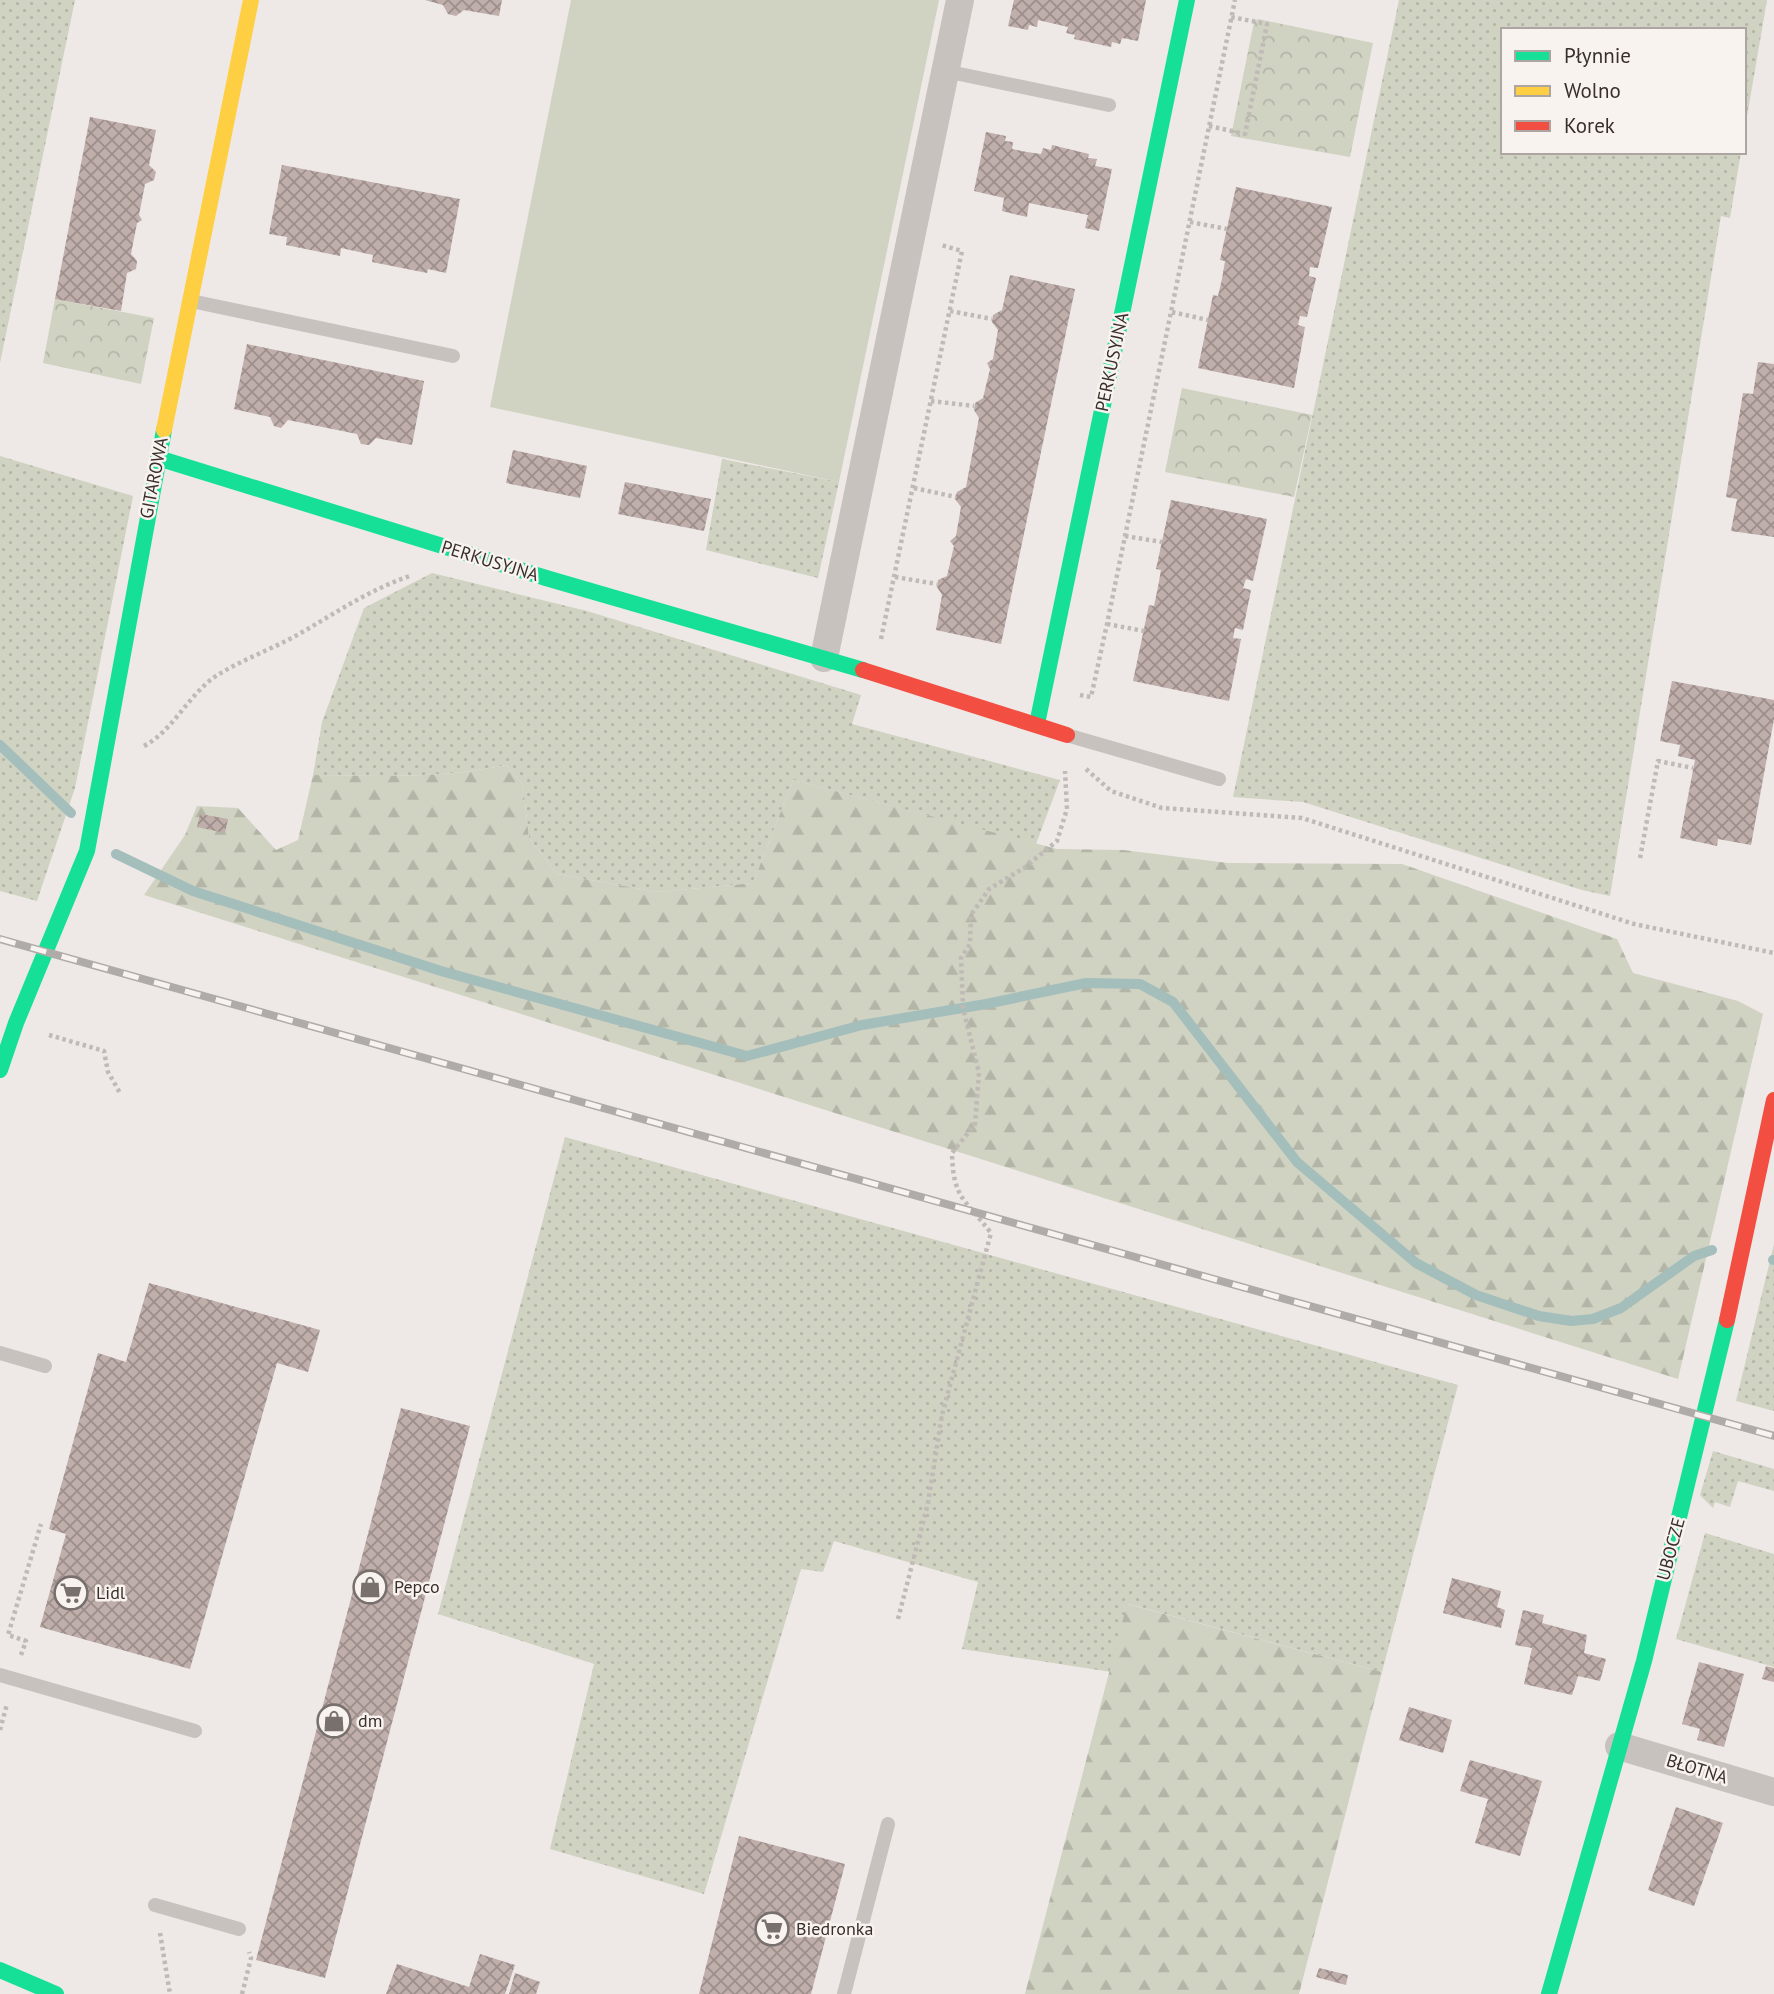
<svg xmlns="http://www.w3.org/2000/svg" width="1774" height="1994" font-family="'PT Sans',sans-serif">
	<defs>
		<pattern id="grass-dots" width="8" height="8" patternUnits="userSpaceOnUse" patternTransform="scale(1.75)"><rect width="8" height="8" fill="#d0d2c2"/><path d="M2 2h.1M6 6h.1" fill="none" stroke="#b3b5a7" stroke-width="1.8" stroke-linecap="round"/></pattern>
		<pattern id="forest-firs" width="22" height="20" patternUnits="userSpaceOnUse" patternTransform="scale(1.75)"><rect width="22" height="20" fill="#d0d2c2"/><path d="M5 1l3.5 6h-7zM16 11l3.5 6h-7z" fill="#b3b5a7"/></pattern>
		<pattern id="park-crowns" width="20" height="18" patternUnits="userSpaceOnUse" patternTransform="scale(1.75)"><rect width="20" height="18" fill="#d0d2c2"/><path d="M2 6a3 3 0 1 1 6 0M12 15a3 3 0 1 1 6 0" fill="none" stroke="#b3b5a7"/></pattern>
		<pattern id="building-cross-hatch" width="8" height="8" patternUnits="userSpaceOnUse" patternTransform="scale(1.75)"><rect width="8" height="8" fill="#bfaeaa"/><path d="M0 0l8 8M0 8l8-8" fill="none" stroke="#9c8e8b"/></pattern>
	</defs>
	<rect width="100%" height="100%" fill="#eee9e6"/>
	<path fill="url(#grass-dots)" d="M0,0H75L0,363Z
		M1399,0H1767L1744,134V30H1503V152H1741L1730,218L1721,216L1610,896L1582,890L1303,802L1233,797Z
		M0,456L133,496L75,788L37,901L0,891Z
		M722,459L839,482L818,578L706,550Z
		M432,573L587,611L861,695L852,724L1060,780L1036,844L793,780L753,883L658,892L557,874L529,838L523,785L506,765C442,779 378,776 313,775L322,722L364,608Z
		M565,1137L1458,1385L1382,1672L1128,1604L1111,1672L962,1649L978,1582L834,1541L823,1572L801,1569L704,1894L550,1849L594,1664L438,1614Z
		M1774,1244V1411L1736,1401Z
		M1713,1451L1774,1469V1491L1738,1481L1730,1507L1715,1502L1713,1508L1700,1495Z
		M1705,1533L1774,1554V1667L1676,1639Z"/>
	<path fill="url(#forest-firs)" d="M506,765L523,785L529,838L557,874L658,892L753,883L793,780L1057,849L1123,850L1228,863L1402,864L1617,939L1633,973L1738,1001L1763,1014L1678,1379L144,895L185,835L197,806L238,808L276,850L298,840L313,775C378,776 442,779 506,765Z
		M1127,1604L1382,1672L1299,1994H1025Z"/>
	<path fill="url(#park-crowns)" d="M1258,19L1373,43L1350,157L1231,136L1254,22Z
		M55,299L154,318L141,384L43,363Z
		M1182,388L1312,415L1294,497L1165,472Z"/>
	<path fill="#d0d2c2" d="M571,0H939L839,482L490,407Z"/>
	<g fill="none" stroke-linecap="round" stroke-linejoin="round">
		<path stroke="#a4bebc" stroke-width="10" d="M0,745L71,813
			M116,854L193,891L441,971L747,1056L862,1025L986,1004L1086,983L1140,984L1173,1002L1297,1162L1416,1263L1476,1295L1539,1316L1571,1321L1593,1319L1621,1308L1694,1256L1712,1250
			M1773,1260H1774"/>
	</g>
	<path fill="url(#building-cross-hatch)" d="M425,0H502L499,16L464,10L456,16L448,14L443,5Z
		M1014,0H1146L1138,41L1122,38L1120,44L1112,42L1111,47L1074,39L1075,35L1066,33L1068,27L1038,20L1037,27L1029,25L1028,30L1008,26Z
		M90,117L156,130L149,165L156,172L154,180L145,184L139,215L142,220L137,223L131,254L137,261L136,269L127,273L121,311L55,299Z
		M986,132L1006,136L1005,141L1013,142L1012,149L1027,152L1041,154L1043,148L1051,150L1052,145L1089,154L1088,158L1097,159L1095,166L1112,169L1099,231L1085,228L1088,215L1029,203L1027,217L1014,214L1002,211L1004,198L974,191Z
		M282,165L460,199L446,273L428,269L427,273L372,262L373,255L341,248L340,256L286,245L287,237L269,234Z
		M1236,187L1332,207L1318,268L1310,267L1309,276L1316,278L1307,317L1300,316L1298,325L1305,327L1294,388L1198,368L1213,295L1218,296L1222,279L1225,261L1220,260Z
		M1010,275L1075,289L1001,644L936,630L942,595L937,587L938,580L947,576L954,546L950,541L956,536L961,507L955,499L957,492L966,487L979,418L974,410L975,403L983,398L990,369L987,363L993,359L998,330L992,322L993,315L1002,310Z
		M247,344L424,381L412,445L376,438L369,445L361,444L357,434L288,420L281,428L274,426L270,417L234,409Z
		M1758,362L1774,364V537L1731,531L1737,499L1726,497L1743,393L1753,394Z
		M513,450L587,466L580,498L506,483Z
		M625,482L711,499L704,531L618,514Z
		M1171,500L1267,519L1253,581L1246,579L1243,588L1251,590L1243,630L1235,628L1233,638L1241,639L1229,701L1133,681L1149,605L1154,606L1158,587L1161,570L1156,569Z
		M1672,681L1774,700V719L1751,845L1718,839L1717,846L1680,838L1695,760L1678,756L1680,745L1660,741Z
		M200,814L228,819L225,833L197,827Z
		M149,1283L320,1330L308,1372L277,1363L190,1669L40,1627L66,1534L49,1529L98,1353L126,1362Z
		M401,1408L470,1426L325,1978L256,1960Z
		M1452,1578L1501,1591L1497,1607L1505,1610L1501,1628L1443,1613Z
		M1523,1610L1544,1615L1542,1623L1587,1635L1584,1653L1606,1659L1600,1681L1578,1676L1572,1695L1524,1684L1532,1648L1515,1645Z
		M1699,1662L1744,1674L1724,1747L1697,1740L1700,1729L1682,1724Z
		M1766,1666L1774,1668V1682L1762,1679Z
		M1409,1707L1452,1720L1443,1753L1399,1740Z
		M1470,1760L1542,1781L1520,1856L1475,1843L1488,1799L1460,1791Z
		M1676,1807L1723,1823L1694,1906L1648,1890Z
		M739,1836L845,1864L811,1994H699Z
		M480,1954L515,1965L505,1994H386L397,1964L469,1987Z
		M1319,1968L1348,1975L1346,1985L1316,1977Z
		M515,1973L540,1982L536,1994H509Z"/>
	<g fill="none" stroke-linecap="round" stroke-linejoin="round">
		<path stroke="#c0bab7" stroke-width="4.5" stroke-dasharray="3.5 3.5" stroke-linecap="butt" d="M1209,126L1245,134L1267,24L1231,17
			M1190,222L1227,229
			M950,311L992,319
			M1172,312L1208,320
			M931,401L974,406
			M914,488L956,497
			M1125,536L1162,542
			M895,577L937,584
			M1107,624L1144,631
			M881,639L962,251L941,245
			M1080,695L1091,697L1107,624L1235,0
			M144,746C173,731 188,695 216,676C238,662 264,652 288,640C329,618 365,591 410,576
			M1086,769L1111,791L1162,808L1302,818L1634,924L1774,953
			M1640,858L1658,761L1693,768
			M49,1035L104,1051L108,1072L120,1093
			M898,1619L928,1503L942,1415L991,1233C965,1199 953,1199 952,1153L975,1124L979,1073L963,1008L961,958L970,944L971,915L989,889L1024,868L1057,841L1067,809L1065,771
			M21,1655L26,1641L8,1635L41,1524
			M0,1730L7,1704
			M160,1933L170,1994
			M242,1994L251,1958L249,1952"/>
		<path stroke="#c7c2be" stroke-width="14" d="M945,71L1109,105
			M191,301L453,356
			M1070,736L1219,779
			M0,1353L45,1366
			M0,1675L195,1731
			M155,1905L239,1929
			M844,1994L888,1824"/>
		<path stroke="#c7c2be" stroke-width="28" d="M824,658L960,0
			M1619,1746L1774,1792"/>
		<path stroke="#16e098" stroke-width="16" d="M158,458L546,578L863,670
			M1037,724L1187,0
			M0,1070L16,1023L87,851L164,430
			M0,1970L56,1994
			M1549,1994L1644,1661L1727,1320"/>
		<path stroke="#ffcf43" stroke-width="16" d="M164,430L251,0"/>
		<path stroke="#f24e42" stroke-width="16" d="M863,670L1067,735
			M1727,1320L1774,1100"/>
		<defs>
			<path id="rail" d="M0,939L1774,1436"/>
		</defs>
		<use href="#rail" stroke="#afaba8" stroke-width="8"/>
		<use href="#rail" stroke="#f9f3ef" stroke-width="5" stroke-dasharray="16" stroke-linecap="butt"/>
	</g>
	<defs>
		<symbol id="shop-ring" viewBox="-11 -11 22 22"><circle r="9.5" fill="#f9f3ef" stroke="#78706d" stroke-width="1.5"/><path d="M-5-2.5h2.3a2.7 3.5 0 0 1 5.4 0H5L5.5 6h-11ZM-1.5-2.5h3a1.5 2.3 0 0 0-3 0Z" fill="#78706d"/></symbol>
		<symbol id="supermarket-ring" viewBox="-11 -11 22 22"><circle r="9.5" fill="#f9f3ef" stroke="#78706d" stroke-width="1.5"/><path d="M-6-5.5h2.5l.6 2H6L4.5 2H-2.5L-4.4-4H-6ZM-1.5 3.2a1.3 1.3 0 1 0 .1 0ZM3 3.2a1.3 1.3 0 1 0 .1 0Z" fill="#78706d"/></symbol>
	</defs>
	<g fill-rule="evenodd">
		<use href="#shop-ring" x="351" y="1568" width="38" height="38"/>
		<use href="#supermarket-ring" x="52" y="1574" width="38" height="38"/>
		<use href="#shop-ring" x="315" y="1702" width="38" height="38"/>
		<use href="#supermarket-ring" x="753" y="1910" width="38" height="38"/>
	</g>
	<g text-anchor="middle" stroke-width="5" stroke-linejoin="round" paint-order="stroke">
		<g font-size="18" fill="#382f2c" stroke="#f9f3ef">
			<text transform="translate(1112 362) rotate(-78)" y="6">PERKUSYJNA</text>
			<text transform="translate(154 478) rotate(-79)" y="6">GITAROWA</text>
			<text transform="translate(490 561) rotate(17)" y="6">PERKUSYJNA</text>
			<text transform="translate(1671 1549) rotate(-75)" y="6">UBOCZE</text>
			<text transform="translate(1697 1769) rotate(17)" y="6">BŁOTNA</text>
		</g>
		<g font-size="18" fill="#382f2c" stroke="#f9f3ef" text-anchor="start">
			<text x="394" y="1593">Pepco</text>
			<text x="96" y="1599">Lidl</text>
			<text x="358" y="1727">dm</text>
			<text x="796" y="1935">Biedronka</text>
		</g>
	</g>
	<rect x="1501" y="28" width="245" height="126" fill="#f9f3ef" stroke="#aca5a1" stroke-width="2"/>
	<rect x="1515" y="51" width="35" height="10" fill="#16e098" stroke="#aca5a1" stroke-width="2"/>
	<text x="1564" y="63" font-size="21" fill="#382f2c">Płynnie</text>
	<rect x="1515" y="86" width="35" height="10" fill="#ffcf43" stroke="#aca5a1" stroke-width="2"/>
	<text x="1564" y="98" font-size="21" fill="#382f2c">Wolno</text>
	<rect x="1515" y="121" width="35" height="10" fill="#f24e42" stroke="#aca5a1" stroke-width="2"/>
	<text x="1564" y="133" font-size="21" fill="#382f2c">Korek</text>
</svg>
